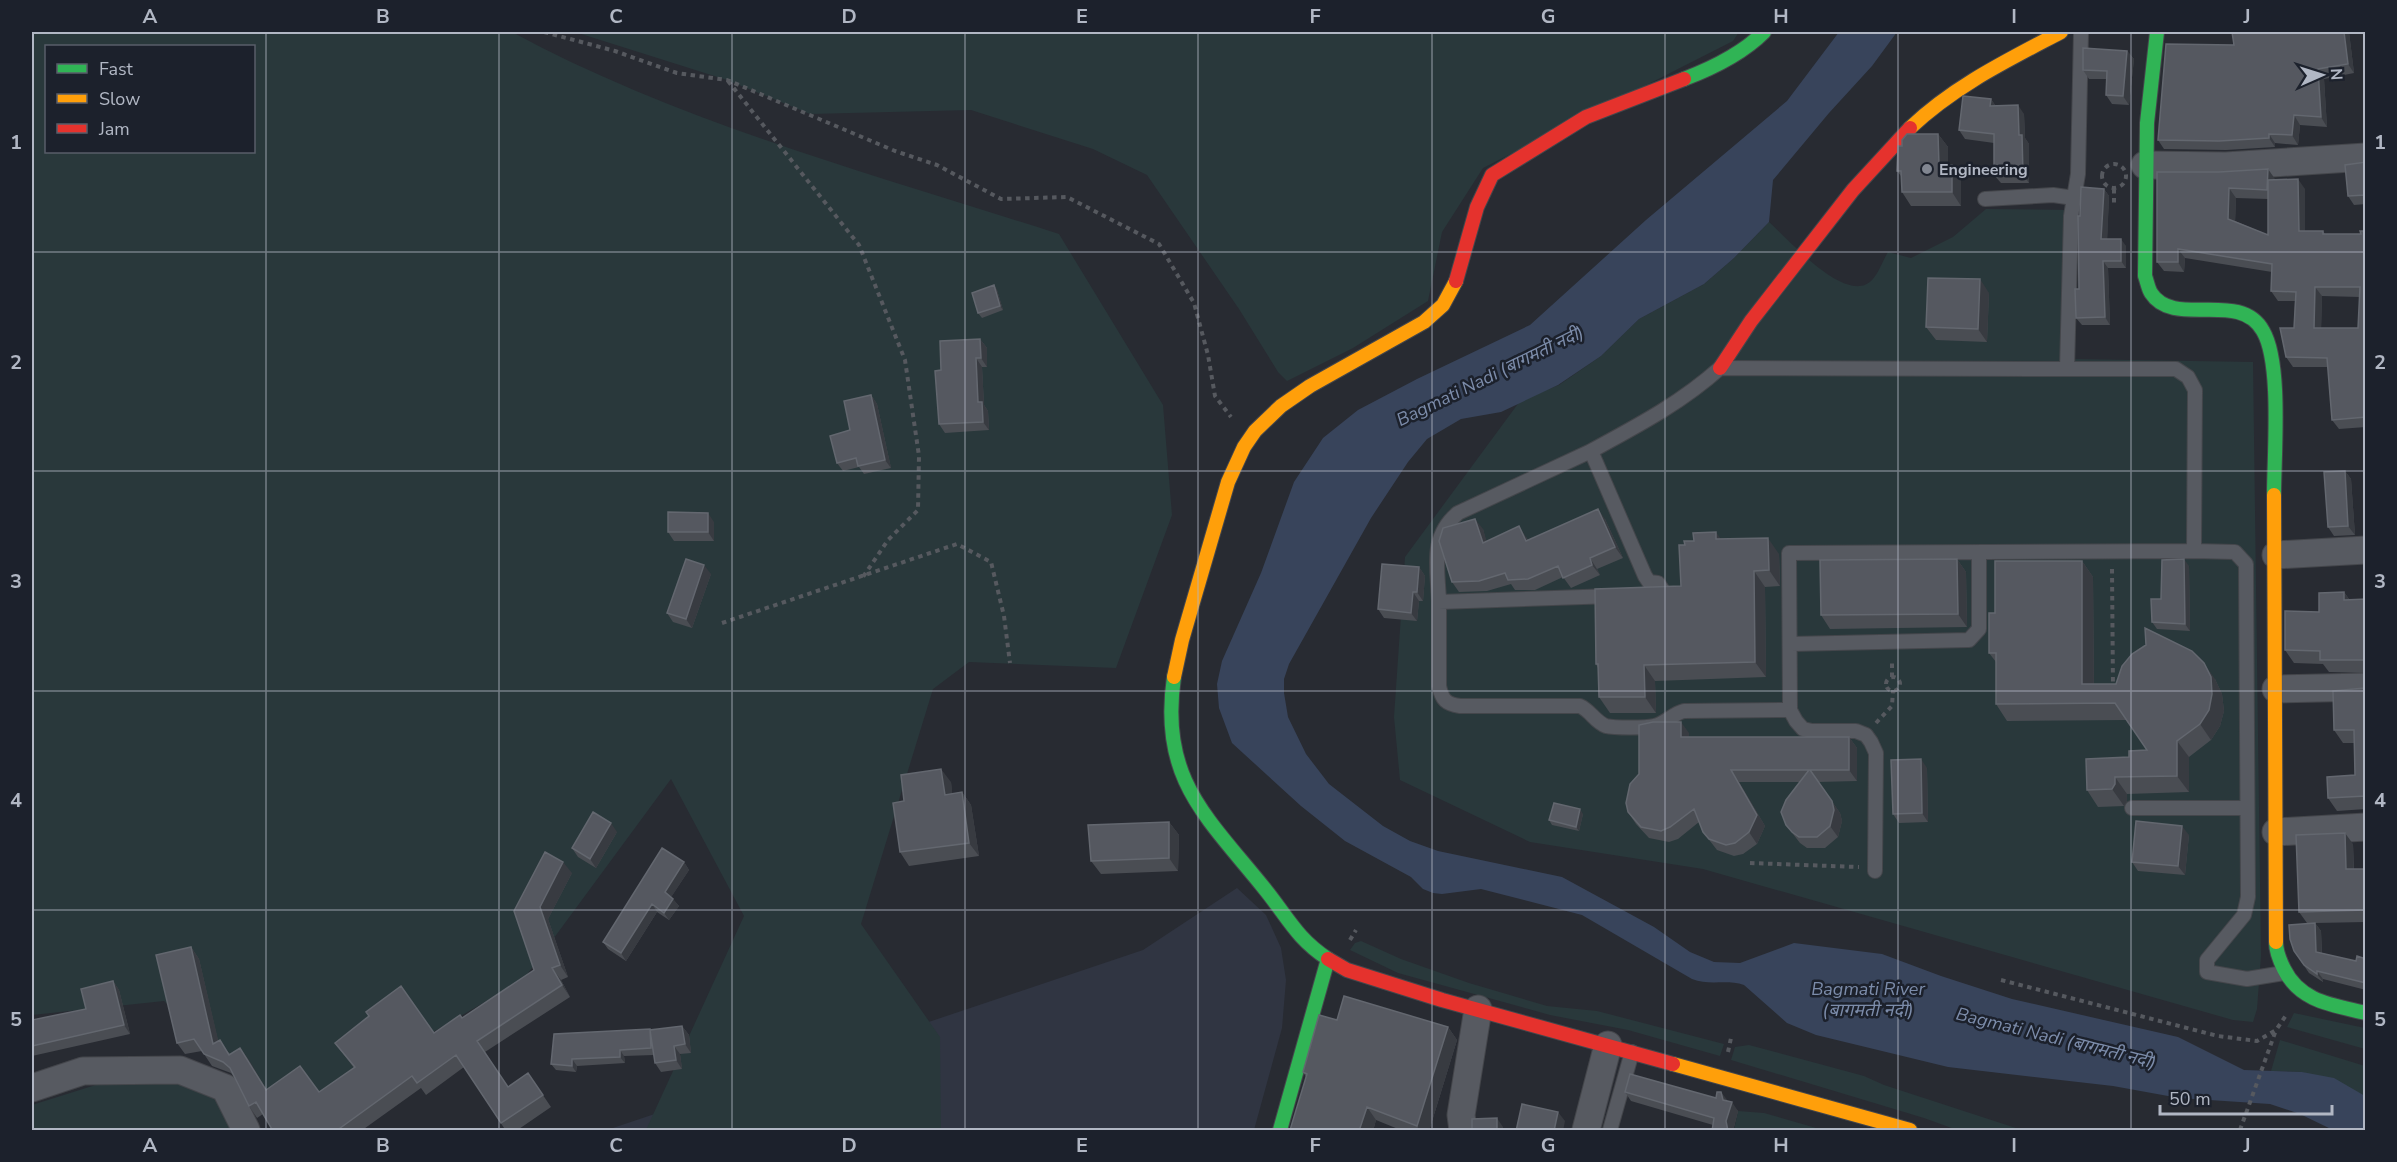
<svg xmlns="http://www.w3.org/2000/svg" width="2397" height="1162" font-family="'Nunito Sans','Noto Sans Devanagari',sans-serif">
	<rect width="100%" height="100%" fill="#282b32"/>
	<path fill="#303542" d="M1237,888L1266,915L1281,948L1286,980L1282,1028L1254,1130H607L1143,950Z"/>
	<path fill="#29383b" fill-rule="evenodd" d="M32,32H512C680,123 876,175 1059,234L1163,405L1172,515L1116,668L969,662L933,689L861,924L940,1037L941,1130H646L744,916L671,779L523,980L289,1115L164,1001L32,1015ZM46,46H254V152H46Z
		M575,32H1739L1733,41L1483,168L1442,232L1428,301L1353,348L1287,381L1278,372L1239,309L1147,175L1093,149L971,110L810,114L727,80Z
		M1986,209L2076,210L2072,359L2253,362L2261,956L2257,1009L2253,1022L2233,1020L1703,869L1530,842L1400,780L1394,717L1405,557L1520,401L1559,385L1601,356L1639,319L1704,284L1734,258L1769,222C1787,238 1847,307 1872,280C1879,273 1883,260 1888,252L1911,258L1953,237Z
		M1361,941L1401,959L1469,983L1547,1006L1597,1011L1724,1044L1720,1056L1628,1030L1550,1015L1398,973L1350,950L1355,943Z
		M2294,1013L2365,1028V1049L2287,1027Z
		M2280,1040L2365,1066V1096L2302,1072L2271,1071Z
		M1749,1045L1864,1076L1884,1085L2022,1130H1957L1924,1118L1731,1060L1735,1047Z
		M191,1082L218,1100L231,1130H32V1105L102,1083Z
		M1738,1111L1764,1113L1823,1130H1734Z"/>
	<path fill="#38445b" d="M1839,32H1897L1872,66L1829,113L1773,180L1769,222L1734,258L1704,284L1639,319L1601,356L1558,385L1501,412L1461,419L1427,439L1408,462L1371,518L1289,664L1284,679V693L1288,717L1306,754L1329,784L1383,826L1410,841L1438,851L1562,877L1654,927L1690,952L1714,962L1740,963L1794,943L1882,954L1941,976L2012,999L2178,1037L2244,1070L2302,1072L2334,1078L2365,1096V1130H2333L2300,1114L2270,1104L2179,1098L2113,1086L1948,1067L1816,1035L1787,1023L1744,985C1727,979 1709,986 1692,979L1582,915L1481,889L1442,894L1433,893L1423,889L1411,877L1345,841L1301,806L1232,743L1219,708L1217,684L1222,661L1261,573L1294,482L1323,438L1358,410L1417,379L1530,325L1646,220L1787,101Z"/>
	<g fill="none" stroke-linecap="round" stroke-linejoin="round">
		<defs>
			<path id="lane" d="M2074,198L2078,174L2081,32
				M2067,369H2176L2188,377L2195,390L2194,551L2235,552L2246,564L2248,897L2244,915L2207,960V972L2247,979L2284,973
				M1656,594H1665L1658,583L1649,582L1645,576L1591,451C1637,426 1681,403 1720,368L2067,369L2071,216L2074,198L2053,195L1985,199
				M1613,596L1439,602V686C1442,700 1446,704 1460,706H1580C1591,711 1595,722 1606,726C1614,728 1646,728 1654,726C1665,724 1672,714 1684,711L1790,710L1796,721L1803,729L1812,731H1856L1866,735L1871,742L1876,753L1875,871
				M1439,602C1438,568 1429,537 1458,513L1591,451
				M1791,644L1969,640L1979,629V553
				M1790,710L1789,553L2194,551
				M2132,808H2247
				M1610,1130L1632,1052"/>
			<path id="street" d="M2145,165L2226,166L2366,157
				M2276,555L2366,550
				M2276,689L2366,687
				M2276,832L2366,827
				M32,1088L83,1071L180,1070L225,1088L246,1130
				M1463,1130L1461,1115L1478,1009
				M1586,1130L1608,1045"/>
			<path id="fast" d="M2157,32L2147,123L2145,276C2147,281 2148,288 2151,293C2174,329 2240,289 2263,331C2282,363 2274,455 2274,495
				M1684,79C1713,68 1742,54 1764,32
				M1174,677C1159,778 1206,816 1264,888C1287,916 1296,938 1328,959L1280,1130
				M2276,942C2276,951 2280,961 2284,969C2300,1002 2333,1005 2366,1013"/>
			<path id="slow" d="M1910,128C1954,86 2008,60 2061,32
				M2274,495L2276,942
				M1174,677L1182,640L1228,482L1244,447L1255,431L1281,406L1310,386L1424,322L1443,305L1456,281
				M1673,1064L1910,1130"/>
			<path id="jam" d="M1456,281L1477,207L1492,175L1586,117L1684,79
				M1720,368L1751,321L1853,190L1910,128
				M1328,959L1347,970L1442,1000L1673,1064"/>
		</defs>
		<use href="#lane" stroke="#44464b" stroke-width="16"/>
		<use href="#street" stroke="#44464b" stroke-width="29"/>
		<use href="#fast" stroke="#44464b" stroke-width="16"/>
		<use href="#slow" stroke="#44464b" stroke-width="16"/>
		<use href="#jam" stroke="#44464b" stroke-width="16"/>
		<path stroke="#56595f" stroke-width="4" stroke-dasharray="4.5 4.5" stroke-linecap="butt" d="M544,32L615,51L677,73L727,80L895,151L937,165L1001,199L1067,197L1159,244L1194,303L1208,355L1215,396L1231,417
			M728,81L859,245L905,360L919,456L918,510L888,540L863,577
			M2102 176a12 12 0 1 1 24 0a12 12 0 1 1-24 0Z
			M2114,189V206
			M2112,569L2113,688
			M722,623L957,544L991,562L1004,616L1010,663
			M1892,677V660
			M1886 684a7 7 0 1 1 14 0a7 7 0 1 1-14 0Z
			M1876,723L1892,706L1893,690
			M1750,863L1859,867
			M1350,940L1356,930
			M2001,980L2218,1036L2257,1041L2276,1030L2287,1014
			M1728,1052L1731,1038
			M2240,1130L2276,1030"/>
		<use href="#lane" stroke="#575a61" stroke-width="14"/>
		<use href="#street" stroke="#575a61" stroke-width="27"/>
		<use href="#fast" stroke="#30b455" stroke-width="14"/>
		<use href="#slow" stroke="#ff9f0a" stroke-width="14"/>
		<use href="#jam" stroke="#e5322d" stroke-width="14"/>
	</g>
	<path fill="#4a4d53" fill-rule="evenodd" d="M2232,32H2349L2354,73L2324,79L2327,127L2300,125L2298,145L2275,143V147L2226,150L2164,149L2158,140L2234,45Z
		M2127,51L2134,59L2129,105L2112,104L2106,95V79H2089L2083,70Z
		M1991,99L1995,105L2024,114L2025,138L2029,144V183H2001L1994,175V143L1965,139L1959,130Z
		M1938,134L1948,147V165H1952L1961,178V206H1911L1902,192L1901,176L1897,171L1902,146Z
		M2366,162V204L2354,205L2348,196Z
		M2157,172L2275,179V180L2305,189V231H2323L2325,234H2361L2366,231V427L2339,429L2332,420L2328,367H2293L2286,357L2294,328L2295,301H2278L2271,291L2272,272L2185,258L2184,272L2164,271L2157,262ZM2236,198L2268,199V235L2235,221ZM2322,296L2360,297L2358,328H2321Z
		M2104,189L2109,196L2107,239L2126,246V268H2108L2110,325H2082L2076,318L2079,289L2080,216Z
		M994,285L997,290L1003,310L982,318L978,313Z
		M1989,293L1987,342L1936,340L1926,327Z
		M980,339L987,348V367H982L984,405L988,411L989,430L945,433L939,424L941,370Z
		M871,395L877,404L891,468L864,474L859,467L843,471L837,463L850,430Z
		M2345,471L2351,479L2355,535L2334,536L2328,527Z
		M1605,519L1623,558L1597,569L1600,575L1571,588L1563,577L1535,590H1515L1511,584L1487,591L1459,592L1452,582L1483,529L1486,541L1526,537L1528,540Z
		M714,522V541H674L668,532Z
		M1721,539L1779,554L1780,586L1765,587L1766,677L1655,681L1656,713H1610L1599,697L1598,668L1596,664L1681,586Z
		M1957,559L1966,572L1967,627L1830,629L1821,615Z
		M2082,561L2093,577L2094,684H2116L2215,679L2222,694L2224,711L2220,726L2211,740L2189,757V792L2127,794V801L2124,806L2098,807L2087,790L2129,757L2147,750L2126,720L2007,721L1996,704V662L1989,653L1995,613Z
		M2189,566L2190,631L2157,629L2152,622Z
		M1419,567L1425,576L1423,601H1419L1417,621L1384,618L1378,609Z
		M711,574L692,628L673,622L667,613Z
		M2344,592L2349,599H2366V673L2329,672L2323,664L2294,663L2285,650Z
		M2365,688H2366V809L2337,811L2328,798L2355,775L2354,743H2343L2334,730Z
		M1689,733V737H1849L1857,748V781L1818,782L1840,813L1842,821L1838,837L1825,848H1807L1800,843L1786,825L1800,782H1739L1765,826L1757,844L1743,854L1734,856L1717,850L1703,832L1699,822L1678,839L1669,842L1649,838L1636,824L1628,812Z
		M1927,768L1928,822L1899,823L1893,814Z
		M951,782L952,794L962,792L971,805L979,856L909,866L900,852L904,801Z
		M1583,814L1579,831L1552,825L1549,820Z
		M1169,822L1179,835L1178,871L1101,874L1091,861Z
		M617,832L596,868L578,857L572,848Z
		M2189,835L2185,875L2138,871L2132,862Z
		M2353,844L2354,869H2366V922L2315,923L2321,931L2322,953L2356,961L2366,959V990L2323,979V982L2309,973L2294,951L2307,923L2299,912Z
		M684,862L689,870L671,897L679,906L669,920L657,912L626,961L608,949L603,942Z
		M572,873L548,919L568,977L561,980L570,997L485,1052L508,1087L528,1073L551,1107L516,1131H506L464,1067L426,1095L421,1088L361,1131H273L263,1114L257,1118L249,1106L234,1077L231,1073L212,1066L202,1051L185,1054L177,1043L191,947L199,959L218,1041L230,1054L240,1048L267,1090L319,1092L354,1068L335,1043L434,1033L462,1018L534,970L514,911Z
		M113,981L119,990L130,1034L32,1056V1020L86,1009Z
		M1337,1020L1448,1027L1457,1040L1429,1131H1403L1376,1120L1373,1131H1291L1290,1130L1306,1077L1303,1072Z
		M682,1026L689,1035L691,1053L680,1054L682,1069L661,1072L655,1063L654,1055L624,1056L625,1063L577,1066L576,1072L556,1070L551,1064L651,1030Z
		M1625,1092L1728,1101L1738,1111L1733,1131H1712L1713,1125L1631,1101Z"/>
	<path fill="#383b41" d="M2344,32H2349L2354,73L2348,64Z
		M2127,51L2134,59L2129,105L2123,96Z
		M2318,69L2324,79L2327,127L2321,117Z
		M1991,99L1997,108L1990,106Z
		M2018,105L2024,114L2025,138L2029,144V183L2023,174L2019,135Z
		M2294,115L2300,125L2298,145L2292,135Z
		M1938,134L1948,147V178L1939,165Z
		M2269,134L2275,143V147L2269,138Z
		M1952,165L1961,178V206L1952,192Z
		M2268,169L2275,179L2274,199L2267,190Z
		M2298,179L2305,189V240L2299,231Z
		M2229,188L2236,198L2235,228L2228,219Z
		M2104,189L2109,196L2107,246L2101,239Z
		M2121,239L2126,246V268L2121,261Z
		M2178,249L2185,258L2184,272L2178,262Z
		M2103,261L2108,268L2110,325L2105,317Z
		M1980,279L1989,293L1987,342L1978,329Z
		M994,285L997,290L1003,310L1000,306Z
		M2315,287L2322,296L2321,337L2314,328Z
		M980,339L987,348V367L981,358Z
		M976,358L982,367L984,405L988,411L989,430L983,422L978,402Z
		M871,395L877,404L891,468L885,460Z
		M2345,471L2351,479L2355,535L2348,526Z
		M1598,509L1605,519L1623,558L1615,547Z
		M708,513L714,522V541L708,532Z
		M1475,519L1483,529L1490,553L1483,543Z
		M1519,526L1526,537L1533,552L1526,541Z
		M1716,532L1727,548L1716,539Z
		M1768,538L1779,554L1780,586L1769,570Z
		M1590,558L1597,569L1600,575L1592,565Z
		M1957,559L1966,572L1967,627L1958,614Z
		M2184,559L2189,566L2190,631L2185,624Z
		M2082,561L2093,577L2094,701L2082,684Z
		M704,565L711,574L692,628L686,619Z
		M1419,567L1425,576L1423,601L1417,592Z
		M1754,571L1765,587L1766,677L1755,662Z
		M1413,592L1419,601L1417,621L1411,613Z
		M2344,592L2353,605L2344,600Z
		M2204,663L2215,679L2222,694L2224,711L2220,726L2211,740L2200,724Z
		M1644,665L1655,681L1656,713L1645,697Z
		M1681,722L1689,733V749L1681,737Z
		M1849,737L1857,748V781L1849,770Z
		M2177,741L2189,757V792L2177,776Z
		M1921,759L1927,768L1928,822L1922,813Z
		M941,769L951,782L954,808L945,795Z
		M1731,770L1739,782L1765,826L1757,844L1749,832Z
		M1810,770L1840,813L1842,821L1838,837L1830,826Z
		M2115,777L2127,794V801L2124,806L2112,789Z
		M962,792L971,805L979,856L969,843Z
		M1580,809L1583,814L1579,831L1576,827Z
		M1169,822L1179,835L1178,871L1169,858Z
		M611,823L617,832L596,868L590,859Z
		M2182,826L2189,835L2185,875L2178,866Z
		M2345,833L2353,844L2354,881L2346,869Z
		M563,862L572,873L548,919L568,977L560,965L540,907Z
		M684,862L689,870L670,899L665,892Z
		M673,899L679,906L669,920L664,913Z
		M652,904L657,912L626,961L621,953Z
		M2315,923L2321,931L2322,960L2316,952Z
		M191,947L199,959L222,1056L213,1044Z
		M552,968L561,980L570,997L562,985Z
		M2317,971L2323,979V982L2317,974Z
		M113,981L119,990L130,1034L124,1025Z
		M682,1026L689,1035L691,1053L685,1044Z
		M1448,1027L1457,1040L1429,1131H1420L1417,1126Z
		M674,1046L680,1054L682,1069L676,1060Z
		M240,1048L249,1060L274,1102L266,1090Z
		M620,1050L624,1056L625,1063L620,1057Z
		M572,1059L577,1066L576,1072L572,1066Z
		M1721,1092L1728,1101L1723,1100Z
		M1732,1102L1738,1111L1733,1131H1728L1726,1121Z
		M1367,1107L1376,1120L1373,1131H1359Z
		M1558,1112L1565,1121L1563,1131H1554Z
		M1497,1118L1503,1127V1131H1497Z"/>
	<path fill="#555860" stroke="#63676f" stroke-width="1.5" fill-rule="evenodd" d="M2232,32H2344L2348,64L2318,69L2321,117L2294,115L2292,135L2269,134V138L2219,141L2158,140L2166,44L2234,45Z
		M2083,48L2127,51L2123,96L2106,95L2107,71L2083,70Z
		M1963,96L1991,99L1990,106L2018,105L2019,135H2022L2023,174L1994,175V134L1959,130Z
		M1907,134H1938L1939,165H1952V192H1902L1901,171H1897L1898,146H1902V140Z
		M2366,162V195L2348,196L2345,165Z
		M2268,169L2267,190L2229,188L2228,219L2268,235V180L2298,179L2299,231H2323V234H2361L2360,231H2366V417L2332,420L2327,358L2286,357L2280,328H2294L2296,292L2271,291L2272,264L2178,249V262H2157V172H2219ZM2315,287H2360L2358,328H2314Z
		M2081,187L2104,189L2101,239H2121V261H2103L2105,317L2076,318L2075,289H2079L2078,216H2080Z
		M1928,278L1980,279L1978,329L1926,327Z
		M994,285L1000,306L978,313L972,293Z
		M980,339L981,358H976L978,402H982L983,422L939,424L935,371L941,370L940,341Z
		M871,395L885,460L858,466L856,458L837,463L830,436L850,430L844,401Z
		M2345,471L2348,526L2328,527L2324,472Z
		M1598,509L1615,547L1590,558L1592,565L1563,578L1558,566L1528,579L1508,580L1505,573L1479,581L1452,582L1439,541L1443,528L1475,519L1483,543L1519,526L1526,541Z
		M668,512L708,513V532H668Z
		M1716,532V539L1768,538L1769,570L1754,571L1755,662L1644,665L1645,697H1599L1598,664H1596L1595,589L1681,586L1679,545H1685L1684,541H1694L1693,533Z
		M686,559L704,565L686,619L667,613Z
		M1957,559L1958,614L1821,615L1820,560Z
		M2184,559L2185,624L2152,622L2151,599H2161L2162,560Z
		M1995,561H2082V684H2116L2122,666L2132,654L2146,645L2145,628L2192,651L2204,663L2211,677L2212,694L2209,710L2200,724L2177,741V776L2115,777V784L2112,789L2087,790L2086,759L2129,757V751L2147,750L2115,703L1996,704V653H1989V613H1995Z
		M1382,564L1419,567L1417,592H1413L1411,613L1378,609Z
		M2344,592V600L2366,599V662L2364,660H2320V651L2285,650V611L2319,612V593Z
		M2365,688H2366V796L2328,798L2327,777L2355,775L2354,730H2334L2333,691Z
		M1653,722H1681V737H1849V770H1810L1832,801L1834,810L1830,826L1817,837H1799L1792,832L1786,825L1781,812L1786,800L1809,770H1731L1757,815L1749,832L1735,843L1726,845L1709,839L1703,832L1694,809L1670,827L1661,831L1641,827L1628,812L1626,803L1630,784L1639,774V725Z
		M1921,759L1922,813L1893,814L1891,760Z
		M941,769L945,795L962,792L969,843L900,852L893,803L904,801L901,775Z
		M1554,803L1580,809L1576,827L1549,820Z
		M593,812L611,823L590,859L572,848Z
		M2136,821L2182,826L2178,866L2132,862Z
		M1169,822V858L1091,861L1088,825Z
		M2345,833L2346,869H2366V910L2299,912L2296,835Z
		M662,848L684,862L665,892L673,899L664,913L652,904L621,953L603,942Z
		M545,852L563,862L540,907L560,965L552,968L562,985L477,1041L508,1087L528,1073L543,1095L501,1123L456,1055L417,1083L412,1076L336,1131H273L256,1102L249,1106L230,1068L223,1062L204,1054L194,1039L177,1043L156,955L191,947L213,1044L220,1040L229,1055L240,1048L266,1090L300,1066L319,1092L355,1067L335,1043L369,1016L366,1012L401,986L434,1033L460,1015L462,1018L534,970L514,911Z
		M2315,923L2316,952L2356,961L2357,956L2366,959V983L2317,971V974L2304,965L2294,951L2290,939L2289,925Z
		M113,981L124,1025L32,1046V1020L86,1009L81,989Z
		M1344,996L1448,1027L1417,1126L1367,1107L1359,1131H1293L1290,1130L1307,1074L1303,1072L1319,1015L1337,1020Z
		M682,1026L685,1044L674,1046L676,1060L655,1063L650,1030Z
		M650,1029L651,1048L620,1050V1057L572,1059V1066L551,1064L554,1034Z
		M1630,1074L1716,1098L1717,1092H1721L1723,1100L1732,1102L1726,1121L1728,1131H1712L1714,1118L1625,1092Z
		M1522,1104L1558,1112L1554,1131H1516Z
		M1497,1118V1131H1472V1119Z"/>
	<path fill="none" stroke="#b1b7c4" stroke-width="1.5" stroke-opacity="0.55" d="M266,32V1130M499,32V1130M732,32V1130M965,32V1130M1198,32V1130M1432,32V1130M1665,32V1130M1898,32V1130M2131,32V1130M32,252H2366M32,471H2366M32,691H2366M32,910H2366"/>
	<circle fill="#818691" stroke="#1c212c" stroke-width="2" cx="1927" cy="169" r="6"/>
	<g text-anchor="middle" stroke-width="5" stroke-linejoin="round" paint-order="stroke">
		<g font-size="16" font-weight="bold" fill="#b1b7c4" stroke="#1c212c" text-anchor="start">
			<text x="1939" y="175">Engineering</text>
		</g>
		<g font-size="18" font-style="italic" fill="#7c8caa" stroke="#1c212c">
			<text transform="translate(1490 376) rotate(-26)" y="6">Bagmati Nadi (बागमती नदी)</text>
			<text x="1868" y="995">Bagmati River<tspan x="1868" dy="21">(बागमती नदी)</tspan></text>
			<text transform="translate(2056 1038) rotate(14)" y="6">Bagmati Nadi (बागमती नदी)</text>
		</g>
	</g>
	<rect width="2397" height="1162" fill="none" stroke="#1c212c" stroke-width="66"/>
	<rect x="45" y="45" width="210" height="108" fill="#1c212c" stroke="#585d69" stroke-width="1.5"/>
	<rect x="57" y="64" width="30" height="9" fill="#30b455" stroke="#585d69" stroke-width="1.5"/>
	<text x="99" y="75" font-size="18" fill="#b1b7c4">Fast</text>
	<rect x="57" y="94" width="30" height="9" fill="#ff9f0a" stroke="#585d69" stroke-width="1.5"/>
	<text x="99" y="105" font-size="18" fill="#b1b7c4">Slow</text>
	<rect x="57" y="124" width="30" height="9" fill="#e5322d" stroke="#585d69" stroke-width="1.5"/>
	<text x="99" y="135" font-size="18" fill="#b1b7c4">Jam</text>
	<g transform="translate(2322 75) rotate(87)" stroke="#1c212c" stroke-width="4.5" paint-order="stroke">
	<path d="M0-4.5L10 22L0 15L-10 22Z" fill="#b1b7c4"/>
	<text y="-9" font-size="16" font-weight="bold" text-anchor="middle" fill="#b1b7c4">N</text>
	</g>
	<path d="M2160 1105v9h172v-9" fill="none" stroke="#b1b7c4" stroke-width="3"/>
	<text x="2169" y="1105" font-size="18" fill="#b1b7c4" stroke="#1c212c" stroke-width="4.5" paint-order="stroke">50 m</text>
	<rect x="33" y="33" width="2331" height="1096" fill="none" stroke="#b1b7c4" stroke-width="2"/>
	<g font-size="20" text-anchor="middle" font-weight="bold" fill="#b1b7c4">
		<text x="150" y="23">A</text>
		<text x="383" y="23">B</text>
		<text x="616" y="23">C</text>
		<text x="849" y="23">D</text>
		<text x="1082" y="23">E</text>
		<text x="1315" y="23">F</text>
		<text x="1548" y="23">G</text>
		<text x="1781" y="23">H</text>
		<text x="2014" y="23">I</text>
		<text x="2247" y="23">J</text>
		<text x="16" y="149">1</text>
		<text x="2380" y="149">1</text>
		<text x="16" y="369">2</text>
		<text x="2380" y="369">2</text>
		<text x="16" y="588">3</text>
		<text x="2380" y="588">3</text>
		<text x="16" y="807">4</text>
		<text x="2380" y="807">4</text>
		<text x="16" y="1026">5</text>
		<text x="2380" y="1026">5</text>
		<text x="150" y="1152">A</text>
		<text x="383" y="1152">B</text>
		<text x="616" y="1152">C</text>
		<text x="849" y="1152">D</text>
		<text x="1082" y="1152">E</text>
		<text x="1315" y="1152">F</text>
		<text x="1548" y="1152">G</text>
		<text x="1781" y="1152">H</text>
		<text x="2014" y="1152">I</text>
		<text x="2247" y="1152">J</text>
	</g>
</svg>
